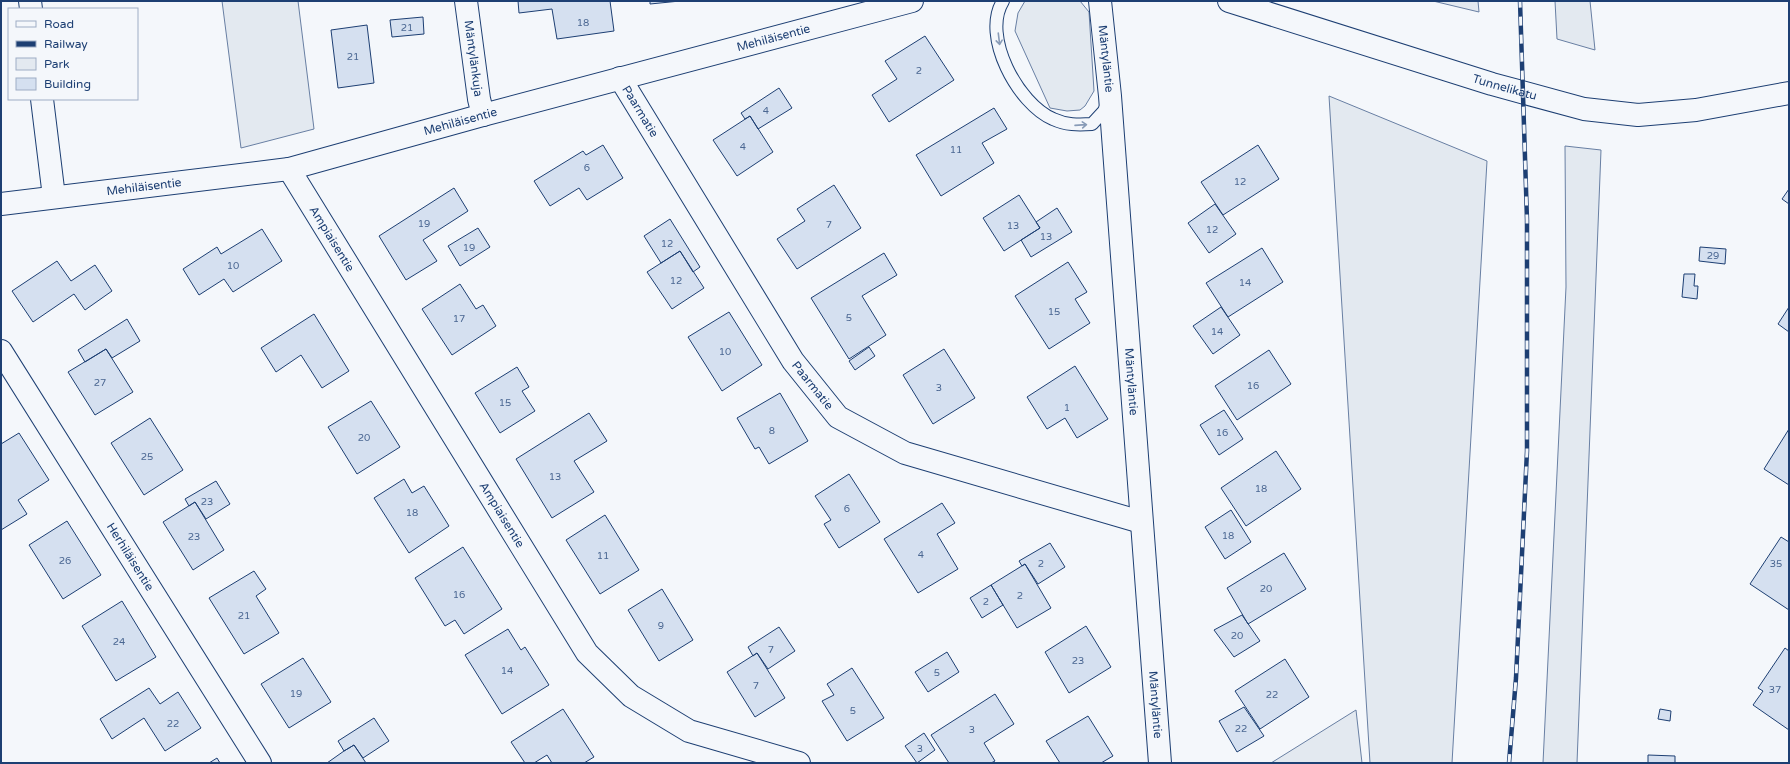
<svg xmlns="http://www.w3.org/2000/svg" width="1790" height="764" font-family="'Varela Round',sans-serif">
	<rect width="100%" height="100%" fill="#f4f7fb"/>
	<path fill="#e3e9f0" stroke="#687fa3" d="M222,1H298L314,129L241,148Z
		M1025,1H1080L1089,12L1094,91L1085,106L1080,110L1067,111L1050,108L1015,31L1018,13Z
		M1433,1H1478L1479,12Z
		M1555,1H1590L1595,50L1557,39Z
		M1329,96L1487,161L1452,763H1370Z
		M1565,146L1601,150L1577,763H1543L1566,287Z
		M1356,710L1362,763H1271Z"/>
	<path fill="#d5e0f0" stroke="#1d3f73" d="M518,1H610L614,31L557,39L552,9L519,13Z
		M650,1H680L650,4Z
		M423,17L424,34L392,37L390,20Z
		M367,25L374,83L338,88L331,30Z
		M925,36L954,80L889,122L872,95L897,79L885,61Z
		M779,88L792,108L758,129L750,116L745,119L741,113Z
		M994,108L1007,129L982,143L994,163L941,196L916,155Z
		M750,116L773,152L737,176L713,140Z
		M603,145L623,178L587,200L579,188L550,206L534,181L583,151L586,155Z
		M1258,145L1279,179L1223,215L1201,182Z
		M834,185L861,228L797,269L777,239L805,221L797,209Z
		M454,188L468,211L423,240L437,261L406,280L379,236Z
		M1789,189V204L1782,199Z
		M1019,195L1040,228L1004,251L983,218Z
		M1215,204L1236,234L1209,253L1188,223Z
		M1057,208L1072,232L1031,257L1021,240L1040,228L1036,222Z
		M670,219L700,267L693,272L680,251L661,263L644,236Z
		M478,228L490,247L460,266L448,246Z
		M262,229L282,261L233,292L224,279L199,295L183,269L217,247L221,254Z
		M1700,247L1726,249L1725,264L1699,261Z
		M1262,248L1283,282L1228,317L1206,283Z
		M680,251L704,288L672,309L647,272Z
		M884,253L897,275L862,296L886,335L849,359L811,298Z
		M57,261L71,281L95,265L112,291L85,310L74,294L33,322L12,291Z
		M1068,262L1087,292L1075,299L1090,323L1049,349L1015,296Z
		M1684,274H1695L1694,286H1698L1697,299L1682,297Z
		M460,284L476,309L483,305L496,326L452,355L422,309Z
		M1221,307L1240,335L1213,354L1193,326Z
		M1789,307V332L1778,324Z
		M729,312L762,365L722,391L688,337Z
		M314,314L349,371L322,388L301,355L276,372L261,348Z
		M127,319L140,341L112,358L106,349L85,362L78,350Z
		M869,347L875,356L855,370L849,361Z
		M106,349L133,392L95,415L68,372Z
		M944,349L975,398L933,424L903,375Z
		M1269,350L1291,384L1237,420L1215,386Z
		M1075,366L1108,419L1077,438L1065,418L1047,429L1027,397Z
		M517,367L529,387L522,391L535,411L500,433L475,393Z
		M780,393L808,441L769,464L759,447L755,449L737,418Z
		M371,401L400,447L357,474L328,427Z
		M1224,410L1243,439L1219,455L1200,425Z
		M589,413L607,441L574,461L594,492L552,518L516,459Z
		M150,418L183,470L144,495L111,443Z
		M1789,429V485L1764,469Z
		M19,433L49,480L18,500L27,514L1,530V444Z
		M1276,451L1301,489L1246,526L1221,488Z
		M849,474L880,522L839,548L824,524L831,520L815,496Z
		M404,479L412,493L424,486L449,526L409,553L374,498Z
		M216,481L230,504L206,519L195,502L189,506L185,499Z
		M195,502L224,550L193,570L163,522Z
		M942,503L955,523L937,534L958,569L918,593L884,539Z
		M1231,510L1251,542L1225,559L1205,527Z
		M605,515L639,570L600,594L566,540Z
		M67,521L101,575L63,599L29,545Z
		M1781,537L1789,542V610L1750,584Z
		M1050,543L1065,567L1038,584L1025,564L1022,566L1019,561Z
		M463,547L502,609L464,634L455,620L445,626L415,578Z
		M1284,553L1306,589L1248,624L1227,588Z
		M1025,564L1051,608L1017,628L991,585Z
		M254,571L266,589L256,596L279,633L244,654L209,598Z
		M991,585L1003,605L982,618L970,598Z
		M662,589L693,640L659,661L628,610Z
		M122,601L156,657L116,681L82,626Z
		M1242,615L1260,641L1234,657L1214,630Z
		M1086,626L1111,667L1069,693L1045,652Z
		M779,627L795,651L768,669L757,653L753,656L748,647Z
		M508,629L521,650L525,647L549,685L502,714L465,655Z
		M1785,648L1789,651V730L1753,705L1763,691L1758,688Z
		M947,652L959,672L928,692L915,672Z
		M757,653L785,698L755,717L727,672Z
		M303,658L331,702L289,728L261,684Z
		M1285,659L1309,697L1260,729L1235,691Z
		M852,668L884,718L847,741L822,701L834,695L827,684Z
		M149,688L160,704L178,692L201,728L165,751L144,718L112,739L100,719Z
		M995,694L1014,724L984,743L995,761L991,763H949L931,735Z
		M1244,707L1264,736L1237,752L1219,721Z
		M563,709L594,757L584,763H552L547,755L534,763H525L511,742Z
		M1660,709L1671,711L1670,721L1658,719Z
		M1088,716L1113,756L1101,763H1060L1046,741Z
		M374,718L389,741L363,758L354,745L344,751L338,741Z
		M924,733L935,750L917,763L905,746Z
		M354,745L366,763H327L344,751Z
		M1648,755L1675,756V763H1648Z
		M217,758L220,763H209Z"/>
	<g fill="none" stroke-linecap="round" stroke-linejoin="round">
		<defs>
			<path id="lane" d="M1003,1C981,36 1018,104 1053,119C1066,125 1078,125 1092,124L1104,111L1108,102"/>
			<g id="street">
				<path d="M30,1L31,9"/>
				<path id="s1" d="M466,1L479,99L483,115"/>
				<path id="s2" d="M620,78L793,361L838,417L905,453L1141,522"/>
				<path d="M42,99L54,197"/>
				<path id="s3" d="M289,169L587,653L631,696L689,731L799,763"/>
				<path id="s4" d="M1,204L289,169L483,115L912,1"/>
				<path id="s5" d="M1,351L260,763"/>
			</g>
			<g id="secondary">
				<path id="s6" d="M1100,1L1110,96L1160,763"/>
				<path id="s7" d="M1229,1L1492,84L1584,109L1638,115L1696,110L1789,93"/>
			</g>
		</defs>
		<use href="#lane" stroke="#1d3f73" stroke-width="14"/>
		<use href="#street" stroke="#1d3f73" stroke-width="24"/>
		<use href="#secondary" stroke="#1d3f73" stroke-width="24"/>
		<use href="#lane" stroke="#f4f7fb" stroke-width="12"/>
		<use href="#street" stroke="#f4f7fb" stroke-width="22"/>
		<use href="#secondary" stroke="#f4f7fb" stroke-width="22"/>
		<defs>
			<path id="rail" d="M1509,763L1516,678L1527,451V220L1520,1"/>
		</defs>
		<use href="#rail" stroke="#1d3f73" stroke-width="4.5"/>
		<use href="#rail" stroke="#f4f7fb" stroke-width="3" stroke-dasharray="9" stroke-linecap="butt"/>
	</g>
	<defs><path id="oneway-shaft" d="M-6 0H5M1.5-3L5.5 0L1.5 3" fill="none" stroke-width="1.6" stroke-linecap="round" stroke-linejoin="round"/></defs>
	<g stroke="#889bb7">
		<use href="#oneway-shaft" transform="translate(999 39) rotate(83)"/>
		<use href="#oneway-shaft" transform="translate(1081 125) rotate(-4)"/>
	</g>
	<g text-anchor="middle" stroke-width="3" stroke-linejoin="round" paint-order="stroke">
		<g font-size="10" fill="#4b6792">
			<text x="583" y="26">18</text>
			<text x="407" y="31">21</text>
			<text x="353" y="60">21</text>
			<text x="919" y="74">2</text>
			<text x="766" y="114">4</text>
			<text x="743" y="150">4</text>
			<text x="956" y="153">11</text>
			<text x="587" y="171">6</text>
			<text x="1240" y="185">12</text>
			<text x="424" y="227">19</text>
			<text x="829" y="228">7</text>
			<text x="1013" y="229">13</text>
			<text x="1212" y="233">12</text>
			<text x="1046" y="240">13</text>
			<text x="667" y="247">12</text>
			<text x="469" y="251">19</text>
			<text x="1713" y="259">29</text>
			<text x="233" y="269">10</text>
			<text x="676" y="284">12</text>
			<text x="1245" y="286">14</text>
			<text x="1054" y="315">15</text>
			<text x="849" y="321">5</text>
			<text x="459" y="322">17</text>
			<text x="1217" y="335">14</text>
			<text x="725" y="355">10</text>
			<text x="100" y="386">27</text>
			<text x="1253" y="389">16</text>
			<text x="939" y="391">3</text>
			<text x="505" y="406">15</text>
			<text x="1067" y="411">1</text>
			<text x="772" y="434">8</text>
			<text x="1222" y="436">16</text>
			<text x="364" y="441">20</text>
			<text x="147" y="460">25</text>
			<text x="555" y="480">13</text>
			<text x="1261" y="492">18</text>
			<text x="207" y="505">23</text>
			<text x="847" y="512">6</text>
			<text x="412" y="516">18</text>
			<text x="1228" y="539">18</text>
			<text x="194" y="540">23</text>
			<text x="921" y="558">4</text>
			<text x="603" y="559">11</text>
			<text x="65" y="564">26</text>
			<text x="1041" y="567">2</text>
			<text x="1776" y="567">35</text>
			<text x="1266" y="592">20</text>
			<text x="459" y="598">16</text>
			<text x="1020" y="599">2</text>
			<text x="986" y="605">2</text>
			<text x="244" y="619">21</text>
			<text x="661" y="629">9</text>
			<text x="1237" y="639">20</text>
			<text x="119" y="645">24</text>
			<text x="771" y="653">7</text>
			<text x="1078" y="664">23</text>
			<text x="507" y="674">14</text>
			<text x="937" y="676">5</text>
			<text x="756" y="689">7</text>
			<text x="1775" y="693">37</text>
			<text x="296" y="697">19</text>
			<text x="1272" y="698">22</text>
			<text x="853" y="714">5</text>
			<text x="173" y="727">22</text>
			<text x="1241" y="732">22</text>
			<text x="972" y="733">3</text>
			<text x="920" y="752">3</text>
		</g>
		<g font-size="12" fill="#1d3f73" stroke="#f4f7fb">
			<text dy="4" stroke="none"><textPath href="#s4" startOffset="792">Mehiläisentie</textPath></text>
			<text dy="4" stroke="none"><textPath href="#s1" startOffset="58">Mäntylänkuja</textPath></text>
			<text dy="4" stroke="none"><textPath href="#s6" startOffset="58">Mäntyläntie</textPath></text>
			<text dy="4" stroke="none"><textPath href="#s7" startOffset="289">Tunnelikatu</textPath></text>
			<text dy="4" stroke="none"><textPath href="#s2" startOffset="39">Paarmatie</textPath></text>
			<text dy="4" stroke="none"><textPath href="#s4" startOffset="468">Mehiläisentie</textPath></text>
			<text dy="4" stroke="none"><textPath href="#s4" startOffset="144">Mehiläisentie</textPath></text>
			<text dy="4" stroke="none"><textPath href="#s3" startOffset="82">Ampiaisentie</textPath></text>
			<text dy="4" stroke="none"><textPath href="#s6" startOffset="382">Mäntyläntie</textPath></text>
			<text dy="4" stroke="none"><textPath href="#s2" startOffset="363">Paarmatie</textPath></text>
			<text dy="4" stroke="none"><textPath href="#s3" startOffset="406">Ampiaisentie</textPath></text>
			<text dy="4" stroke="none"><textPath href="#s5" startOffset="243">Herhiläisentie</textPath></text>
			<text dy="4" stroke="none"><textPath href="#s6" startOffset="706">Mäntyläntie</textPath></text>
		</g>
	</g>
	<rect width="1790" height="764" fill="none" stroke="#1d3f73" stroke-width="4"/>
	<rect x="8" y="8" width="130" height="92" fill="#f4f7fb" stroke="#9eadc5"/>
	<rect x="16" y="21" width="20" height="6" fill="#f4f7fb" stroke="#9eadc5"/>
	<text x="44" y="28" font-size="12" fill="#1d3f73">Road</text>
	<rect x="16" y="41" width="20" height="6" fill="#1d3f73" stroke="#9eadc5"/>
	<text x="44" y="48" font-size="12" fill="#1d3f73">Railway</text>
	<rect x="16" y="58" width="20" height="12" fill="#e3e9f0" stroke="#9eadc5"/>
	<text x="44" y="68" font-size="12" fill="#1d3f73">Park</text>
	<rect x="16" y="78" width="20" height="12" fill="#d5e0f0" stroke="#9eadc5"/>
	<text x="44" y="88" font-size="12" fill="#1d3f73">Building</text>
</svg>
